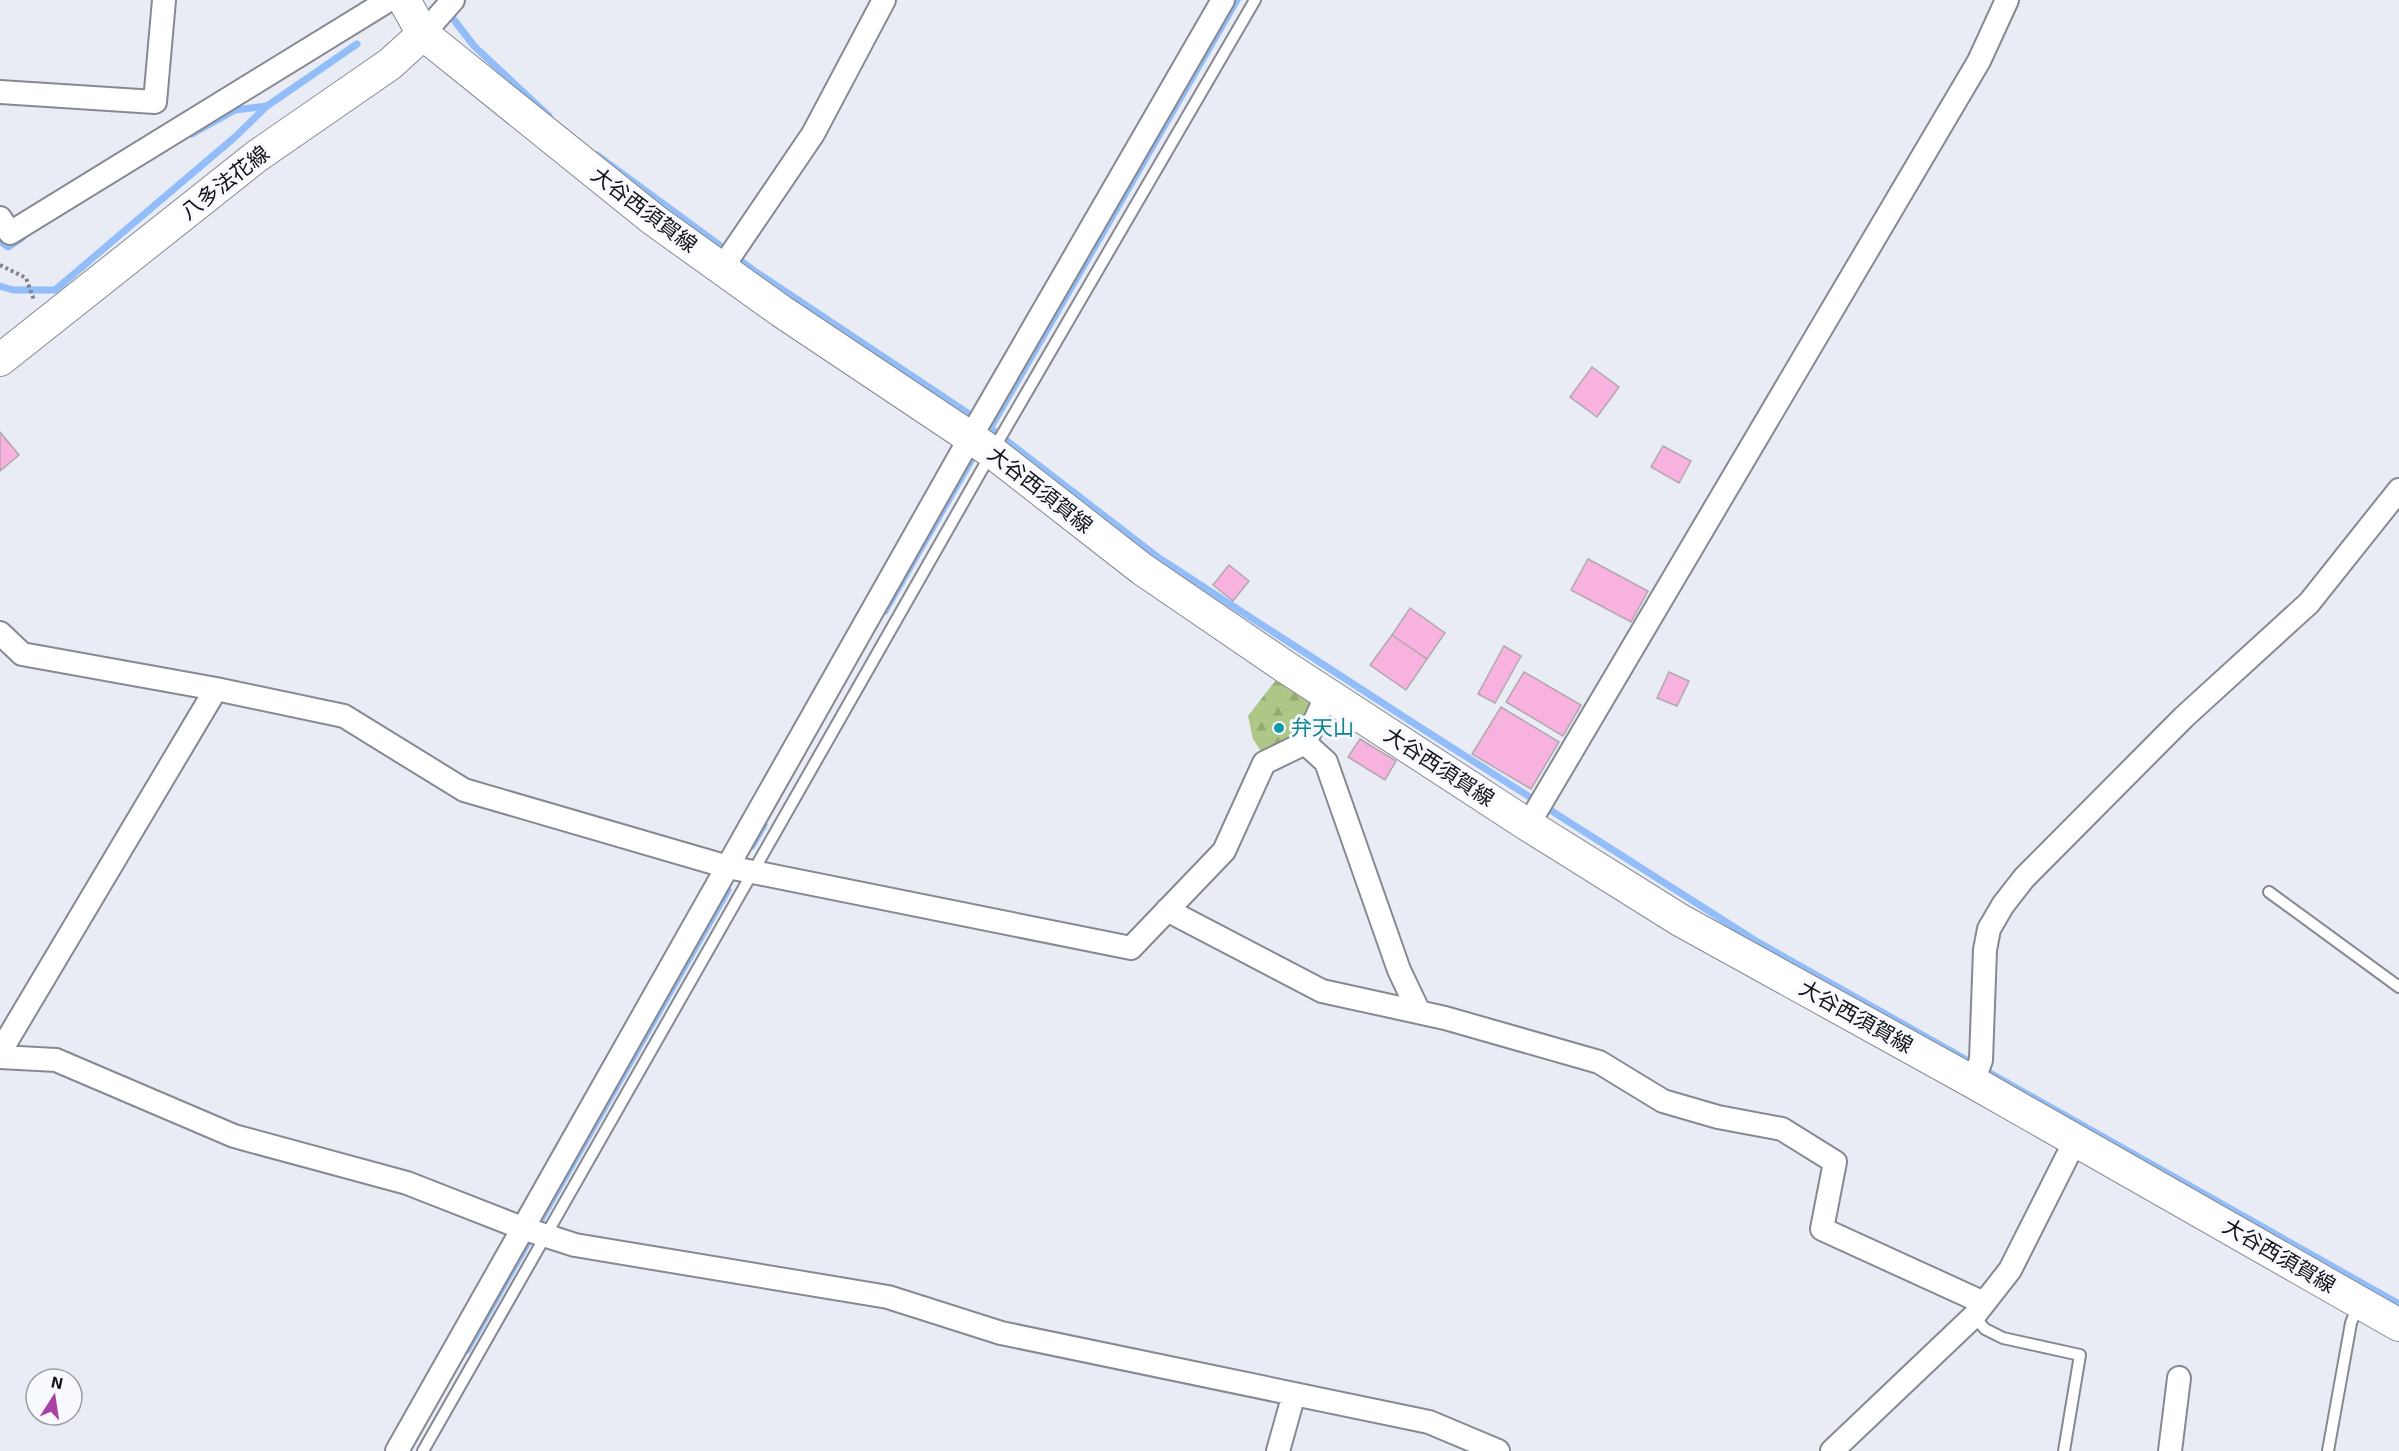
<svg xmlns="http://www.w3.org/2000/svg" width="2399" height="1451" font-family="'Exo 2','Noto Sans JP',sans-serif">
	<defs>
		<pattern id="forest-firs" width="22" height="20" patternUnits="userSpaceOnUse" patternTransform="scale(1.5)"><rect width="22" height="20" fill="#aec686"/><path d="M5 1l3.5 6h-7zM16 11l3.5 6h-7z" fill="#95a973"/></pattern>
	</defs>
	<rect width="100%" height="100%" fill="#e9ecf5"/>
	<path fill="url(#forest-firs)" d="M1275,681L1310,698C1315,741 1301,742 1266,759L1253,739L1248,716Z"/>
	<g fill="none" stroke-linecap="round" stroke-linejoin="round">
		<path stroke="#92bdf9" stroke-width="7" d="M448,12L474,46L549,116
			M192,134L235,110L267,106
			M597,155L756,272L990,428L1159,558L1418,726L1756,941L2399,1304
			M0,241L8,247L22,238
			M0,286L13,290H55L235,137L267,106L357,44
			M988,432L1237,0
			M885,611L976,452
			M752,846L764,825
			M467,1350L728,890"/>
	</g>
	<path fill="#f7b2df" stroke="#b1a8ae" stroke-width="1.5" d="M1592,367L1619,387L1597,417L1570,397Z
		M0,432L19,455L0,471Z
		M1663,446L1691,461L1679,483L1651,467Z
		M1588,559L1648,591L1631,622L1571,590Z
		M1229,565L1249,581L1233,601L1213,585Z
		M1410,608L1445,633L1427,659L1392,635Z
		M1392,635L1427,659L1406,690L1370,665Z
		M1504,646L1521,656L1495,703L1478,694Z
		M1524,672L1581,705L1563,736L1506,702Z
		M1669,672L1689,681L1677,706L1657,698Z
		M1501,707L1559,742L1531,789L1472,754Z
		M1360,739L1396,761L1385,780L1348,757Z"/>
	<g fill="none" stroke-linecap="round" stroke-linejoin="round">
		<defs>
			<path id="lane" d="M2269,892L2399,987
				M1974,1316L1985,1329L2003,1338L2080,1355L2064,1451
				M423,1451L992,452L1255,0
				M2328,1451L2351,1323L2358,1305"/>
			<path id="street" d="M423,34L453,0
				M0,92L155,102L164,0
				M0,218L10,233L389,0
				M722,268L813,134L884,0
				M0,633L22,654L216,689L344,716L464,790L728,867L1131,948L1224,851L1264,763L1305,743L1327,694
				M1305,743L1326,762L1399,970L1419,1012
				M1528,825L1979,61L2007,0
				M1167,910L1322,991L1445,1018L1599,1062L1663,1101L1718,1117L1782,1129L1835,1162L1822,1229L1984,1303
				M0,1052L216,689
				M0,1057L56,1060L234,1136L407,1183L522,1228L575,1245L888,1297L1001,1333L1429,1422L1498,1451
				M1973,1082L1981,1060L1985,950L1989,929L2003,905L2024,878L2184,717L2309,603L2399,490
				M397,1451L970,438L1223,0
				M1278,1451L1294,1394
				M1832,1451L1974,1316L2010,1270L2076,1139
				M2170,1451L2179,1378"/>
			<path id="secondary" d="M404,0L423,34L654,220L781,311L992,452L1142,569L1284,666L1528,825L1680,920L1973,1082L2399,1325
				M0,360L257,156L390,64L423,34"/>
		</defs>
		<use href="#lane" stroke="#868991" stroke-width="14"/>
		<use href="#street" stroke="#868991" stroke-width="26"/>
		<use href="#secondary" stroke="#868991" stroke-width="34"/>
		<path stroke="#82848a" stroke-width="4" stroke-dasharray="3 3" stroke-linecap="butt" d="M0,265L26,278L34,300"/>
		<use href="#lane" stroke="#fff" stroke-width="10"/>
		<use href="#street" stroke="#fff" stroke-width="22"/>
		<use href="#secondary" stroke="#fff" stroke-width="32"/>
	</g>
	<circle fill="#0f9aa8" stroke="#f8f9ff" stroke-width="2" cx="1279" cy="728" r="6"/>
	<g text-anchor="middle" stroke-width="6" stroke-linejoin="round" paint-order="stroke">
		<g font-size="21" fill="#121316" stroke="#f8f9ff">
			<text transform="translate(225 183) rotate(-38)" y="7">八多法花線</text>
			<text transform="translate(644 210) rotate(37)" y="7">大谷西須賀線</text>
			<text transform="translate(1040 490) rotate(38)" y="7">大谷西須賀線</text>
			<text transform="translate(1439 767) rotate(33)" y="7">大谷西須賀線</text>
			<text transform="translate(1856 1017) rotate(29)" y="7">大谷西須賀線</text>
			<text transform="translate(2279 1256) rotate(30)" y="7">大谷西須賀線</text>
		</g>
		<g font-size="21" fill="#0d838f" stroke="#f8f9ff" text-anchor="start">
			<text x="1291" y="735">弁天山</text>
		</g>
	</g>
	<g transform="translate(54 1397) rotate(12)"><circle r="28" fill="#f8f9ff" stroke="#9c9da2" stroke-width="1.5"/>
	<path d="M0-4.5L10 22L0 15L-10 22Z" fill="#a941a4"/>
	<text y="-9" font-size="16" font-weight="bold" text-anchor="middle" fill="#121316">N</text>
	</g>
</svg>
